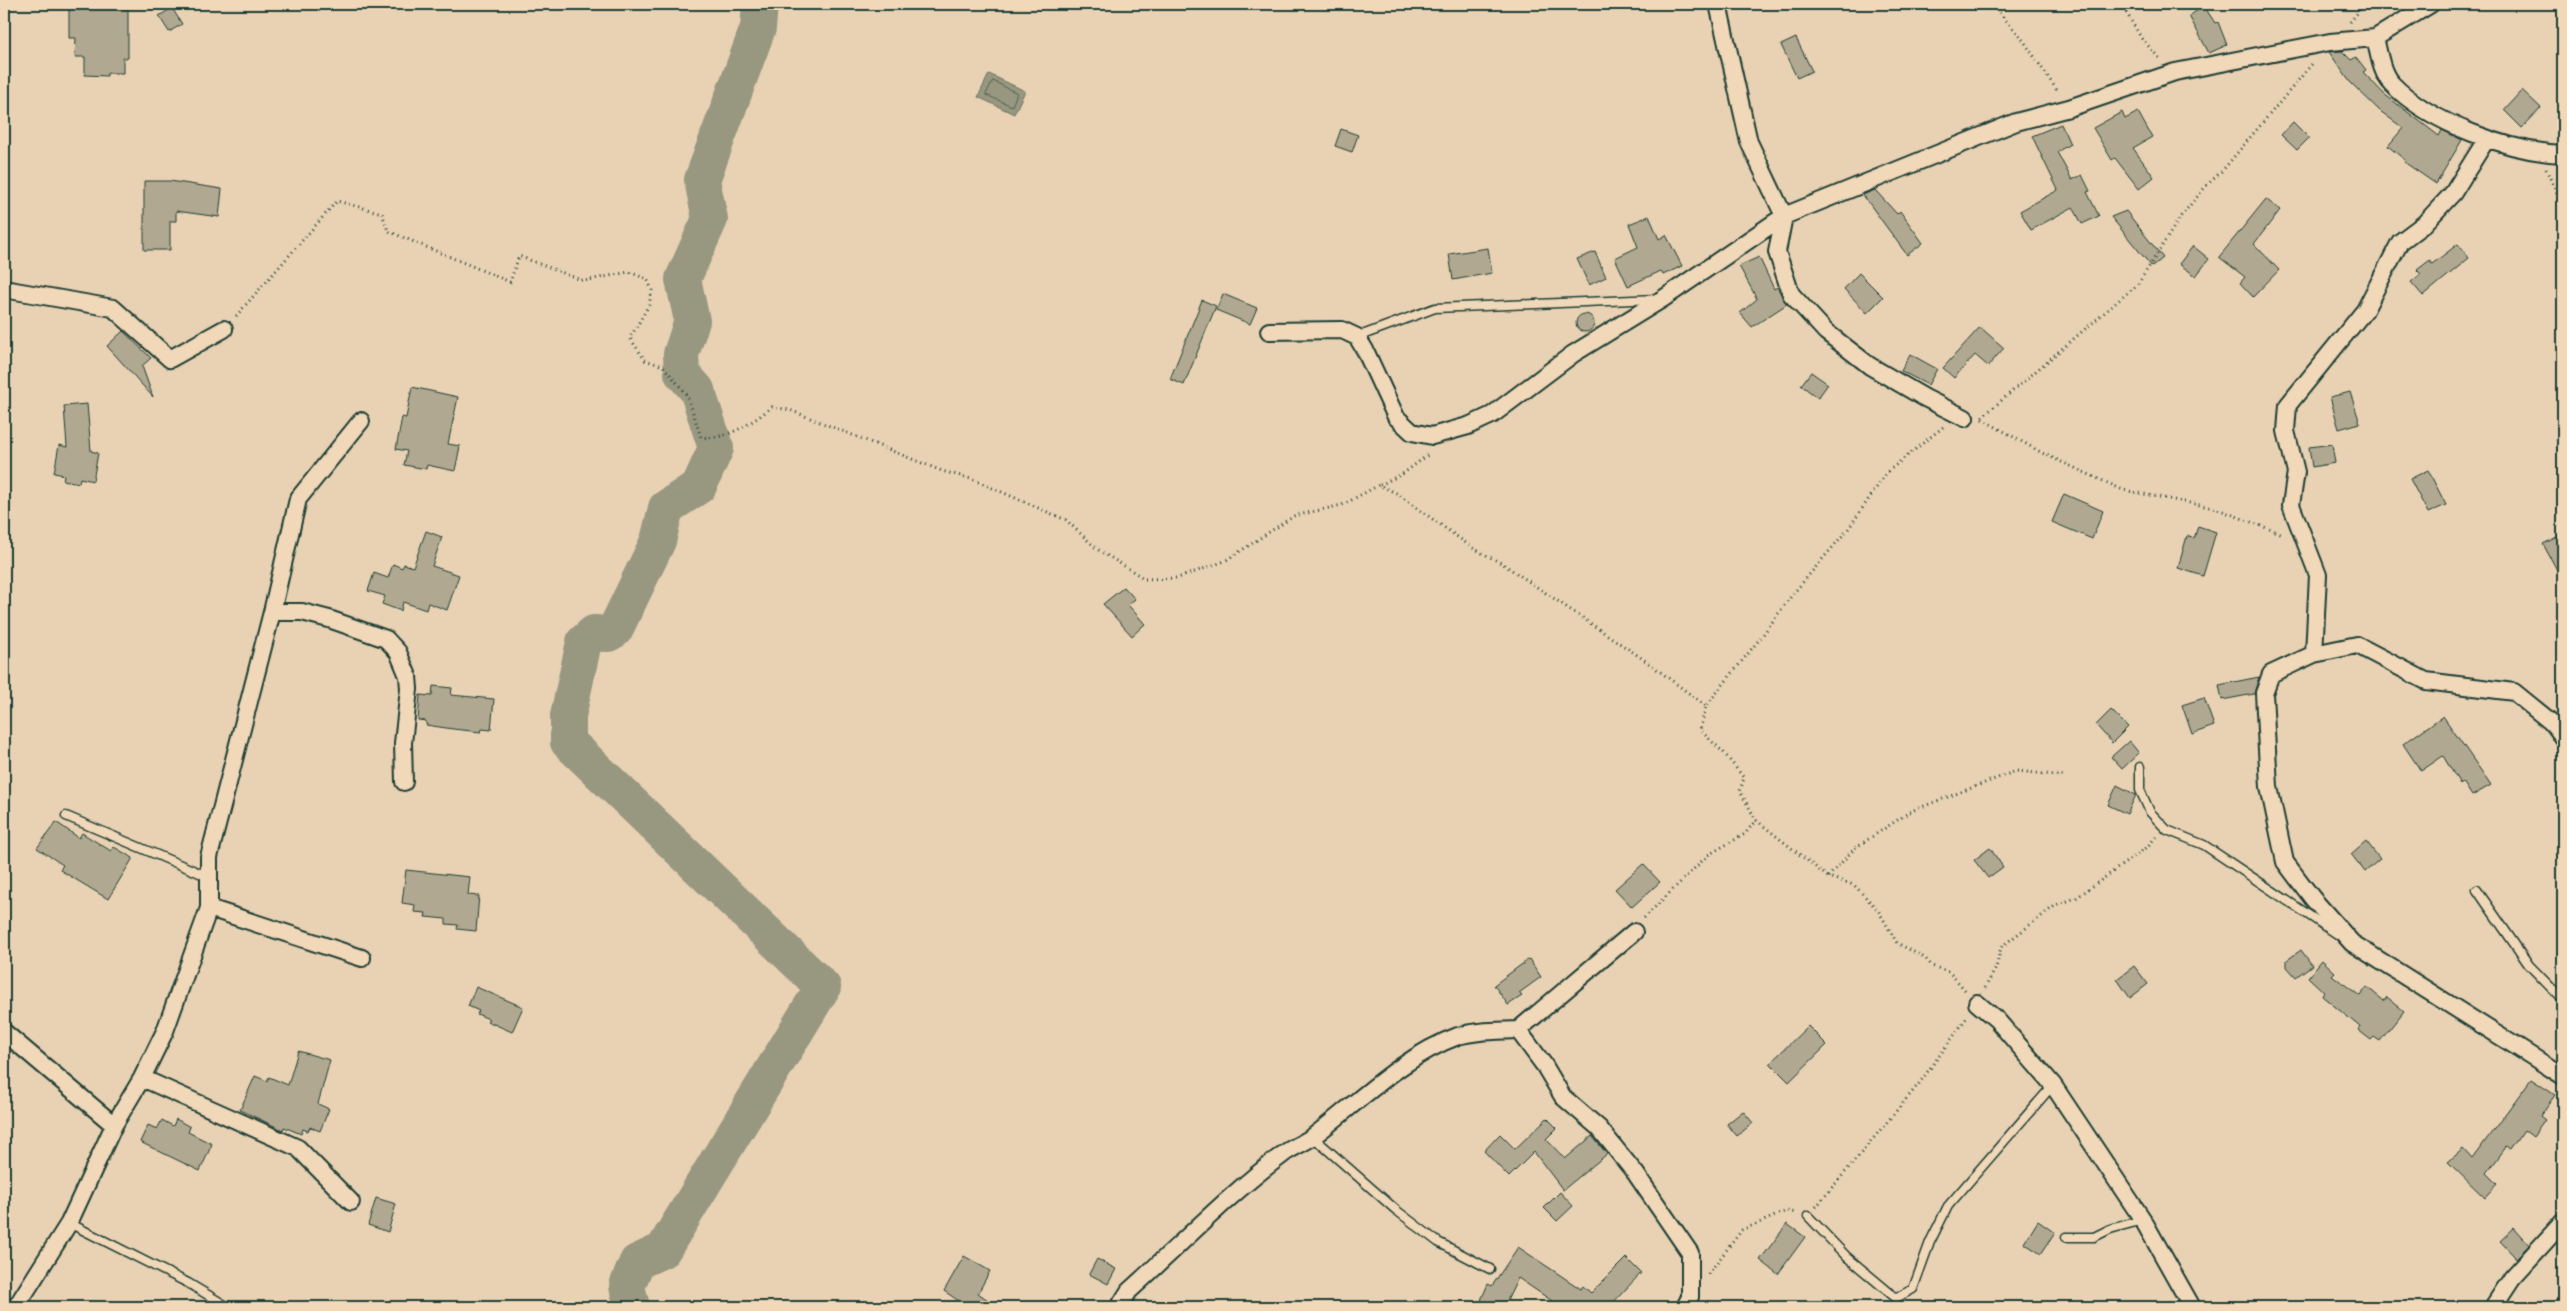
<svg xmlns="http://www.w3.org/2000/svg" width="2567" height="1311" font-family="'Playpen Sans',sans-serif">
	<rect width="100%" height="100%" fill="#e8d2b3"/>
	<filter id="ink" filterUnits="userSpaceOnUse"><feTurbulence type="fractalNoise" baseFrequency=".02" numOctaves="2"/><feDisplacementMap in="SourceGraphic" scale="10" xChannelSelector="R" yChannelSelector="G"/><feConvolveMatrix kernelMatrix="1 2 1 2 8 2 1 2 1" color-interpolation-filters="sRGB"/></filter>
	<g filter="url(#ink)">
		<path fill="#989780" stroke="#687362" d="M989,74L1025,91L1014,114L978,97Z"/>
		<g fill="none" stroke-linecap="round" stroke-linejoin="round">
			<path stroke="#4f6152" stroke-width="1" d="M993,81L1017,93L1012,106L986,95Z"/>
			<path stroke="#989780" stroke-width="36" d="M632,1307L627,1286L637,1262L663,1250L823,987L568,742V716L584,642L594,633L608,634L615,630L658,541L666,508L699,486L716,448L697,390L682,373L681,354L692,321L683,279L710,219L702,180L758,28L760,4"/>
		</g>
		<path fill="#b0a890" stroke="#1f3d34" d="M69,4H128V58H123V73H107V76L85,75V57H75L76,38H69Z
			M2204,6L2215,23L2218,22L2227,45L2209,53L2189,16Z
			M172,8L182,24L169,32L159,16Z
			M1796,38L1812,71L1797,78L1781,45Z
			M2342,51L2351,60L2356,57L2366,70L2363,72L2384,94L2439,136L2442,130L2462,140L2436,184L2404,162L2405,160L2388,146L2403,128L2380,111L2350,82L2329,52Z
			M2522,90L2541,108L2522,128L2504,110Z
			M2122,112L2125,119L2138,112L2152,137L2133,148L2154,177L2139,189L2115,158L2112,160L2093,128Z
			M2293,122L2309,138L2297,150L2281,135Z
			M2061,124L2070,144L2057,152L2072,180L2082,175L2090,191L2087,192L2099,216L2082,224L2073,207L2031,230L2020,211L2058,190L2032,136Z
			M1341,129L1358,135L1352,152L1335,146Z
			M144,181H170L222,189L219,217L176,211V221H170V250H144Z
			M1875,190L1897,214L1900,211L1923,243L1907,255L1863,195Z
			M2266,199L2280,210L2254,244L2279,270L2253,297L2240,283L2245,277L2219,257Z
			M2126,211L2163,258L2152,267L2111,217Z
			M1649,216L1659,239L1666,235L1682,266L1663,275L1661,271L1628,286L1615,258L1638,247L1629,224Z
			M2458,244L2469,258L2423,296L2411,282L2421,274L2417,270L2430,260L2432,264Z
			M2193,246L2209,259L2196,276L2179,264Z
			M1488,248L1492,273L1453,280L1449,254Z
			M1595,252L1606,277L1589,285L1577,259Z
			M1759,257L1774,289L1777,287L1787,304L1752,327L1740,313L1757,299L1739,266Z
			M1859,273L1883,297L1867,313L1844,289Z
			M1223,294L1257,308L1250,324L1216,310Z
			M1202,300L1216,306L1184,385L1170,379Z
			M1576 323a9 9 0 1 1 18 0a9 9 0 1 1-18 0Z
			M1980,327L2004,348L1988,366L1975,355L1954,378L1943,368Z
			M123,331L151,358L142,366L153,397L107,346Z
			M1910,354L1937,369L1928,385L1901,371Z
			M1811,372L1828,384L1818,398L1801,385Z
			M412,387L458,397L448,444L460,446L455,471L427,465L426,469L404,465L407,451L396,449L402,417L406,418Z
			M2350,392L2360,423L2339,429L2330,397Z
			M87,404L91,451L98,453L93,481L80,478L79,483L63,480L64,475L54,473L59,445L67,447L64,406Z
			M2332,444L2335,463L2312,467L2309,447Z
			M2428,470L2446,505L2428,513L2410,479Z
			M2064,494L2103,511L2092,539L2052,522Z
			M2198,526L2216,532L2203,576L2178,568L2187,536L2194,539Z
			M426,531L442,537L432,566L459,575L447,610L428,603L426,610L403,602L401,611L382,604L385,596L368,591L374,573L388,578L393,564L402,568L404,564L413,567Z
			M2563,534V581L2543,544Z
			M1124,587L1135,599L1128,605L1145,624L1132,636L1103,604Z
			M2259,677L2254,694L2222,700L2219,685Z
			M433,686L452,688L451,695L494,699L491,730L482,729L481,732L453,729L426,725V721L418,720L420,695L432,696Z
			M2204,698L2214,726L2192,734L2182,705Z
			M2111,710L2128,727L2112,743L2096,725Z
			M2443,716L2491,785L2472,796L2463,782L2460,784L2443,756L2421,771L2403,744Z
			M2129,741L2139,753L2122,769L2111,757Z
			M2117,785L2136,795L2127,814L2108,805Z
			M56,822L79,838L82,833L111,851L114,847L133,858L108,899L60,870L63,865L37,848Z
			M2366,841L2380,859L2365,872L2351,854Z
			M1990,848L2003,867L1988,878L1974,860Z
			M1643,864L1660,882L1632,907L1615,889Z
			M406,870L470,877L468,895L479,896L476,931L457,929L458,925L446,924V919L425,917L426,913L414,912L415,905L402,903Z
			M2301,950L2312,965L2296,977L2287,967V960Z
			M1529,959L1541,977L1519,993L1522,996L1508,1005L1494,985Z
			M2322,960L2335,972L2332,975L2360,996L2367,987L2384,1001L2387,997L2404,1011L2380,1041L2374,1037L2371,1040L2358,1030L2360,1027L2322,996L2324,992L2308,977Z
			M2134,966L2148,984L2130,998L2117,979Z
			M476,987L523,1007L512,1032L487,1021L489,1019L477,1014L479,1011L468,1006Z
			M1808,1026L1827,1045L1789,1082L1770,1063Z
			M298,1051L330,1060L318,1104L329,1109L320,1131L310,1127L308,1131L303,1129L301,1134L284,1127L283,1130L240,1110L255,1076L267,1081L269,1077L288,1085Z
			M2531,1079L2555,1095L2540,1116L2545,1120L2533,1137L2524,1130L2510,1150L2506,1147L2487,1173L2498,1184L2485,1198L2448,1162L2463,1149L2472,1159Z
			M1743,1111L1753,1123L1737,1136L1727,1124Z
			M1547,1118L1557,1128L1546,1139L1565,1159L1592,1136L1607,1154L1563,1190L1534,1152L1509,1177L1484,1151L1500,1134L1515,1149Z
			M176,1119L190,1127L188,1132L212,1144L200,1171L140,1142L148,1125L157,1129L162,1120L173,1126Z
			M1560,1192L1573,1206L1557,1221L1544,1208Z
			M376,1198L396,1204L388,1232L368,1225Z
			M2038,1221L2055,1233L2041,1254L2024,1243Z
			M1787,1224L1805,1237L1778,1274L1760,1260Z
			M2514,1228L2529,1245L2516,1258L2500,1241Z
			M1518,1247L1581,1289L1583,1286L1591,1293L1626,1258L1641,1273L1609,1307H1561L1518,1278L1504,1307H1496L1481,1300L1488,1284L1492,1286Z
			M964,1256L990,1271L978,1293L998,1307H968L944,1291Z
			M1097,1259L1116,1269L1108,1284L1089,1274Z"/>
		<g fill="none" stroke-linecap="round" stroke-linejoin="round">
			<defs>
				<path id="service" d="M1357,337L1435,308L1657,299
					M2140,767V790L2150,812L2167,830L2204,845L2337,934
					M66,816L209,877
					M2477,890L2529,965L2563,1000
					M1313,1137L1396,1210L1438,1242L1490,1269
					M1808,1216L1847,1257L1896,1298L1913,1289L1930,1242L1948,1206L2053,1085
					M69,1223L188,1283L228,1307
					M2066,1237H2094L2110,1229L2143,1220"/>
				<path id="minor" d="M1718,4L1749,142L1784,216L1777,252L1791,294L1826,332L1870,366L1925,398L1965,418
					M2375,38C2379,53 2381,73 2392,84C2430,123 2510,152 2563,154
					M4,289L113,308L170,359L224,329
					M1269,331L1342,330L1357,337L1365,350L1396,417L1412,432L1432,436L1468,426L1492,415L1573,354L1664,298L1784,216L2016,122L2069,108L2175,72L2330,42L2375,38L2431,4
					M272,612H302L329,619L386,639L398,652L408,676L409,689L403,743L404,782
					M2314,654L2318,575L2291,505L2296,472L2286,431L2288,405L2365,310L2400,242L2424,224L2453,193L2486,140
					M2563,738L2551,722L2514,692L2426,681L2357,645L2314,654L2271,674L2264,693L2269,787L2285,862L2313,899L2352,943L2563,1076
					M209,908L362,958
					M1977,1003L1997,1020L2053,1085L2143,1220L2192,1307
					M1518,1030L1634,932
					M4,1032L114,1125
					M142,1078L298,1148L351,1202
					M16,1307L69,1223L114,1125L142,1078L165,1031L209,908V857L272,612L298,499L361,421
					M1119,1307L1129,1291C1179,1246 1228,1195 1282,1155C1292,1147 1305,1143 1315,1135C1358,1102 1405,1055 1458,1036C1478,1030 1498,1031 1518,1030L1544,1065L1563,1097L1599,1128L1636,1174L1690,1253V1297L1685,1307
					M2493,1307L2512,1278L2563,1222"/>
			</defs>
			<use href="#service" stroke="#1f3d34" stroke-width="11"/>
			<use href="#minor" stroke="#1f3d34" stroke-width="20"/>
			<path stroke="#1f3d34" stroke-width="3" stroke-dasharray="1 4" stroke-linecap="butt" d="M1996,4V9L2021,37L2058,92
				M2121,4L2142,39L2160,59
				M2350,22L2365,4
				M2546,169L2563,207
				M236,316L337,201L382,213L388,231L510,282L519,256L584,281L629,272L647,279L652,290L649,305L630,338L645,360L663,366L687,395L701,437C726,441 753,422 772,407L790,410L942,471L972,479L1066,520L1097,549L1145,579L1178,578L1225,561L1294,516L1342,505L1379,485L1396,493L1473,548L1503,564L1643,659L1706,706
				M1982,417L2138,284L2181,216L2207,185L2222,171L2312,64
				M1982,419L2042,453L2123,490L2215,508L2282,534
				M1943,427L1887,472L1849,528L1792,595L1762,636L1706,706L1700,730L1724,753L1744,778L1740,791L1756,820L1828,877L1854,885L1878,910L1897,943L1925,958L1932,966L1949,972L1965,990
				M1380,485L1404,473L1429,454
				M1828,877L1855,848L1911,811L2016,771L2065,776
				M1644,918L1708,855L1745,834L1756,820
				M1985,988L1996,968L2001,947L2056,905L2076,898L2146,848L2156,837
				M1816,1207L1918,1085L1968,1016
				M1708,1274L1742,1230L1787,1211L1796,1213
				M1708,1301L1714,1307"/>
			<use href="#service" stroke="#f0d8b8" stroke-width="8"/>
			<use href="#minor" stroke="#f0d8b8" stroke-width="16"/>
		</g>
	</g>
	<rect width="2567" height="1311" fill="none" stroke="#f0d8b8" stroke-width="20"/>
	<rect x="10" y="10" width="2547" height="1291" fill="none" stroke="#1f3d34" stroke-width="2" filter="url(#ink)"/>
</svg>
